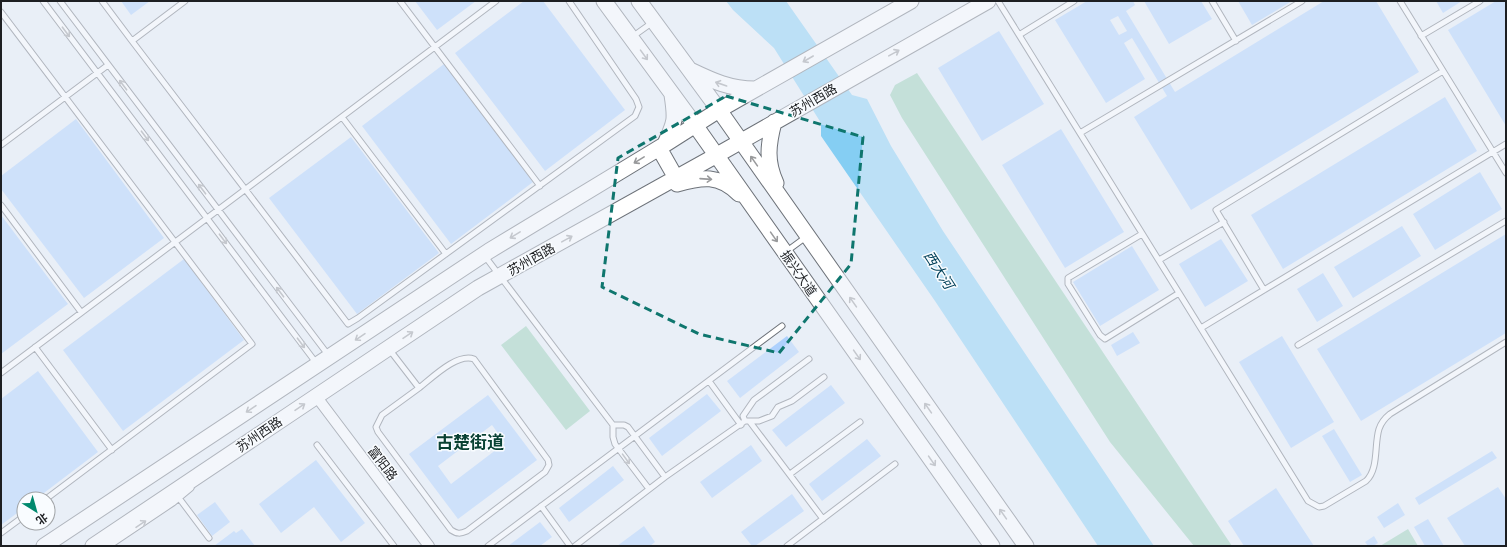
<svg xmlns="http://www.w3.org/2000/svg" width="1507" height="547" font-family="'Noto Sans','Noto Sans SC',sans-serif">
	<rect width="100%" height="100%" fill="#e9eff7"/>
	<path fill="#98cfb4" d="M917,73L1232,546H1194L1110,442L902,118L890,95L895,85Z
		M526,326L590,411L566,430L501,345Z
		M1408,529L1418,546H1380Z"/>
	<path fill="#85cef3" d="M726,1H786L852,95L867,99L891,146L943,231L1154,546H1098L935,301L821,136V123L774,48L733,10Z"/>
	<path fill="#aed1fd" fill-rule="evenodd" d="M121,1H150L131,15Z
		M415,1H476L437,30Z
		M524,1H543L625,110L545,171L455,53Z
		M1087,1H1133L1135,5L1126,11L1175,92L1324,1H1376L1419,72L1191,210L1134,117L1167,96L1132,38L1124,43L1145,79L1106,103L1055,20ZM1118,16L1127,31L1119,35L1110,20Z
		M1144,1H1201L1212,19L1169,44Z
		M1238,1H1292L1252,25Z
		M1436,1H1462L1443,13Z
		M1496,1H1506V126L1448,30Z
		M999,31L1044,104L982,141L938,68Z
		M444,64L533,182L451,244L362,126Z
		M1445,97L1477,151L1283,269L1251,215Z
		M76,119L164,238L84,298L1,189V176Z
		M1061,129L1124,232L1065,268L1002,165Z
		M351,137L439,253L357,314L269,198Z
		M1480,172L1502,209L1435,250L1413,214Z
		M1,215L68,304L1,354Z
		M1402,226L1421,256L1353,298L1334,267Z
		M1506,234V333L1361,421L1317,349Z
		M1221,239L1248,281L1205,307L1179,264Z
		M1132,246L1159,290L1100,326L1073,282Z
		M184,259L244,340L123,431L63,350Z
		M1323,273L1343,306L1317,322L1297,289Z
		M1133,332L1140,343L1117,356L1111,345Z
		M787,336L799,352L740,398L727,381Z
		M1282,336L1334,422L1291,448L1239,362Z
		M38,371L98,452L36,499H24V508L1,525V399Z
		M831,385L845,403L786,447L772,430Z
		M707,394L721,411L662,456L649,438Z
		M488,395L537,460L458,519L409,454ZM492,425L505,443L451,484L438,466Z
		M1334,429L1362,475L1350,482L1322,436Z
		M867,439L881,456L822,501L809,484Z
		M751,445L762,461L712,498L700,482Z
		M1492,451L1497,458L1419,505L1415,498Z
		M316,460L365,523L341,542L314,507L281,533L259,504Z
		M613,466L624,480L569,522L559,508Z
		M1498,487L1506,499V546H1465L1447,518Z
		M1276,488L1314,546H1244L1228,521Z
		M792,494L804,511L755,546H752L741,532Z
		M215,502L230,522L212,536L197,515Z
		M1398,503L1405,515L1384,528L1377,517Z
		M1428,519L1444,546H1425L1414,527Z
		M540,522L552,537L540,546H508Z
		M644,526L655,542L650,546H617Z
		M242,529L255,546H214L234,531L236,533Z
		M1374,536L1378,543L1373,546H1368L1365,542Z"/>
	<g fill="none" stroke-linecap="round" stroke-linejoin="round">
		<defs>
			<path id="lane" d="M43,1L317,364
				M60,1L329,356
				M102,1L132,41L185,1
				M400,1L540,186
				M998,1L1308,501L1319,507L1324,506L1366,481C1379,469 1374,445 1379,429C1381,423 1385,418 1390,414L1506,342
				M1212,1L1236,41
				M1400,1L1506,173
				M1,12L252,344L46,499
				M1019,35L1074,1
				M1421,36L1480,1
				M632,37L653,22
				M132,41L348,324L358,318L635,116L639,107L636,99L569,1
				M342,117L446,254
				M1080,133L1302,1
				M1,145L108,65
				M1,205L81,312
				M1142,234L1068,278V284L1100,335L1105,339L1179,293
				M787,251L806,237
				M484,255L613,425V437L615,444L649,489
				M1159,260L1224,222
				M1264,290L1216,210L1443,71
				M1201,328L1506,144
				M1298,345L1506,221
				M35,347L112,450
				M389,349L419,388L382,415L376,427L378,432L451,530C457,534 460,534 467,531L545,472L549,465L548,460L474,359C457,353 433,377 419,388
				M809,359L754,400L743,416L745,421H759L772,416L778,407L792,401L824,377
				M1,373L496,1
				M709,381L741,425
				M750,422L823,519
				M613,425H624L628,427L665,477
				M317,445L394,546
				M790,474L860,422
				M179,498L209,538
				M541,506L570,546
				M1,533L24,516
				M109,546L173,503L191,488
				M488,546L782,326
				M575,546L665,477L745,421
				M787,546L895,464"/>
			<path id="street" d="M316,396L429,546"/>
			<path id="secondary" d="M604,1L695,125L992,546
				M639,1L719,110L1026,546
				M690,70C713,81 730,89 755,89
				M774,122C768,145 766,161 776,183
				M665,144C675,122 676,120 672,95
				M659,148L676,178
				M677,184C702,177 719,174 739,194
				M44,546L489,251L664,145L719,110L911,1
				M93,546L478,288L717,155L988,1"/>
		</defs>
		<use href="#lane" stroke="#6d7279" stroke-width="7"/>
		<use href="#street" stroke="#6d7279" stroke-width="12"/>
		<use href="#secondary" stroke="#6d7279" stroke-width="17"/>
		<use href="#lane" stroke="#fff" stroke-width="5"/>
		<use href="#street" stroke="#fff" stroke-width="10"/>
		<use href="#secondary" stroke="#fff" stroke-width="15"/>
	</g>
	<defs><path id="oneway-shaft" d="M-6 0H5M1.5-3L5.5 0L1.5 3" fill="none" stroke-width="1.6" stroke-linecap="round" stroke-linejoin="round"/></defs>
	<g stroke="#999a9c">
		<use href="#oneway-shaft" transform="translate(66 32) rotate(53)"/>
		<use href="#oneway-shaft" transform="translate(894 53) rotate(-29)"/>
		<use href="#oneway-shaft" transform="translate(644 55) rotate(54)"/>
		<use href="#oneway-shaft" transform="translate(808 59) rotate(150)"/>
		<use href="#oneway-shaft" transform="translate(721 84) rotate(-161)"/>
		<use href="#oneway-shaft" transform="translate(123 85) rotate(-127)"/>
		<use href="#oneway-shaft" transform="translate(145 136) rotate(53)"/>
		<use href="#oneway-shaft" transform="translate(639 160) rotate(149)"/>
		<use href="#oneway-shaft" transform="translate(754 161) rotate(-125)"/>
		<use href="#oneway-shaft" transform="translate(706 179) rotate(4)"/>
		<use href="#oneway-shaft" transform="translate(202 189) rotate(-127)"/>
		<use href="#oneway-shaft" transform="translate(515 235) rotate(149)"/>
		<use href="#oneway-shaft" transform="translate(774 237) rotate(55)"/>
		<use href="#oneway-shaft" transform="translate(223 239) rotate(53)"/>
		<use href="#oneway-shaft" transform="translate(567 239) rotate(-29)"/>
		<use href="#oneway-shaft" transform="translate(280 292) rotate(-127)"/>
		<use href="#oneway-shaft" transform="translate(853 302) rotate(-125)"/>
		<use href="#oneway-shaft" transform="translate(408 335) rotate(-34)"/>
		<use href="#oneway-shaft" transform="translate(360 337) rotate(146)"/>
		<use href="#oneway-shaft" transform="translate(301 343) rotate(53)"/>
		<use href="#oneway-shaft" transform="translate(857 355) rotate(55)"/>
		<use href="#oneway-shaft" transform="translate(300 407) rotate(-34)"/>
		<use href="#oneway-shaft" transform="translate(928 408) rotate(-125)"/>
		<use href="#oneway-shaft" transform="translate(251 409) rotate(146)"/>
		<use href="#oneway-shaft" transform="translate(626 459) rotate(54)"/>
		<use href="#oneway-shaft" transform="translate(932 461) rotate(55)"/>
		<use href="#oneway-shaft" transform="translate(1003 514) rotate(-125)"/>
		<use href="#oneway-shaft" transform="translate(141 524) rotate(-34)"/>
	</g>
	<path d="M0 0H1507V547H0ZM726,96L863,137L851,264L779,353L699,334L602,287L618,158Z" fill="#e9eff7" fill-opacity=".55" fill-rule="evenodd"/>
	<path fill="none" stroke="#0f766e" stroke-width="3" stroke-dasharray="8 5" stroke-linejoin="round" d="M726,96L863,137L851,264L779,353L699,334L602,287L618,158Z"/>
	<g text-anchor="middle" stroke-width="3" stroke-linejoin="round" paint-order="stroke">
		<g font-size="13" fill="#1d1f22" stroke="#f9fcff">
			<text transform="translate(813 100) rotate(-30)" y="5">苏州西路</text>
			<text transform="translate(531 259) rotate(-29)" y="5">苏州西路</text>
			<text transform="translate(799 273) rotate(55)" y="5">振兴大道</text>
			<text transform="translate(259 434) rotate(-34)" y="5">苏州西路</text>
			<text transform="translate(383 463) rotate(53)" y="5">富阳路</text>
		</g>
		<g font-size="14" font-style="italic" fill="#004059" stroke="#f9fcff">
			<text transform="translate(939 270) rotate(57)" y="5">西大河</text>
		</g>
		<g font-size="17" font-weight="bold" fill="#084033" stroke="#f9fcff">
			<text x="470" y="448">古楚街道</text>
		</g>
	</g>
	<rect width="1507" height="547" fill="none" stroke="#1d1f22" stroke-width="4"/>
	<g transform="translate(36 511) rotate(143)"><circle r="19" fill="#f9fcff" stroke="#a1a4a7"/>
	<path d="M0-3L7 15L0 10L-7 15Z" fill="#00896e"/>
	<text y="-6" font-size="11" font-weight="bold" text-anchor="middle" fill="#1d1f22">北</text>
	</g>
</svg>
